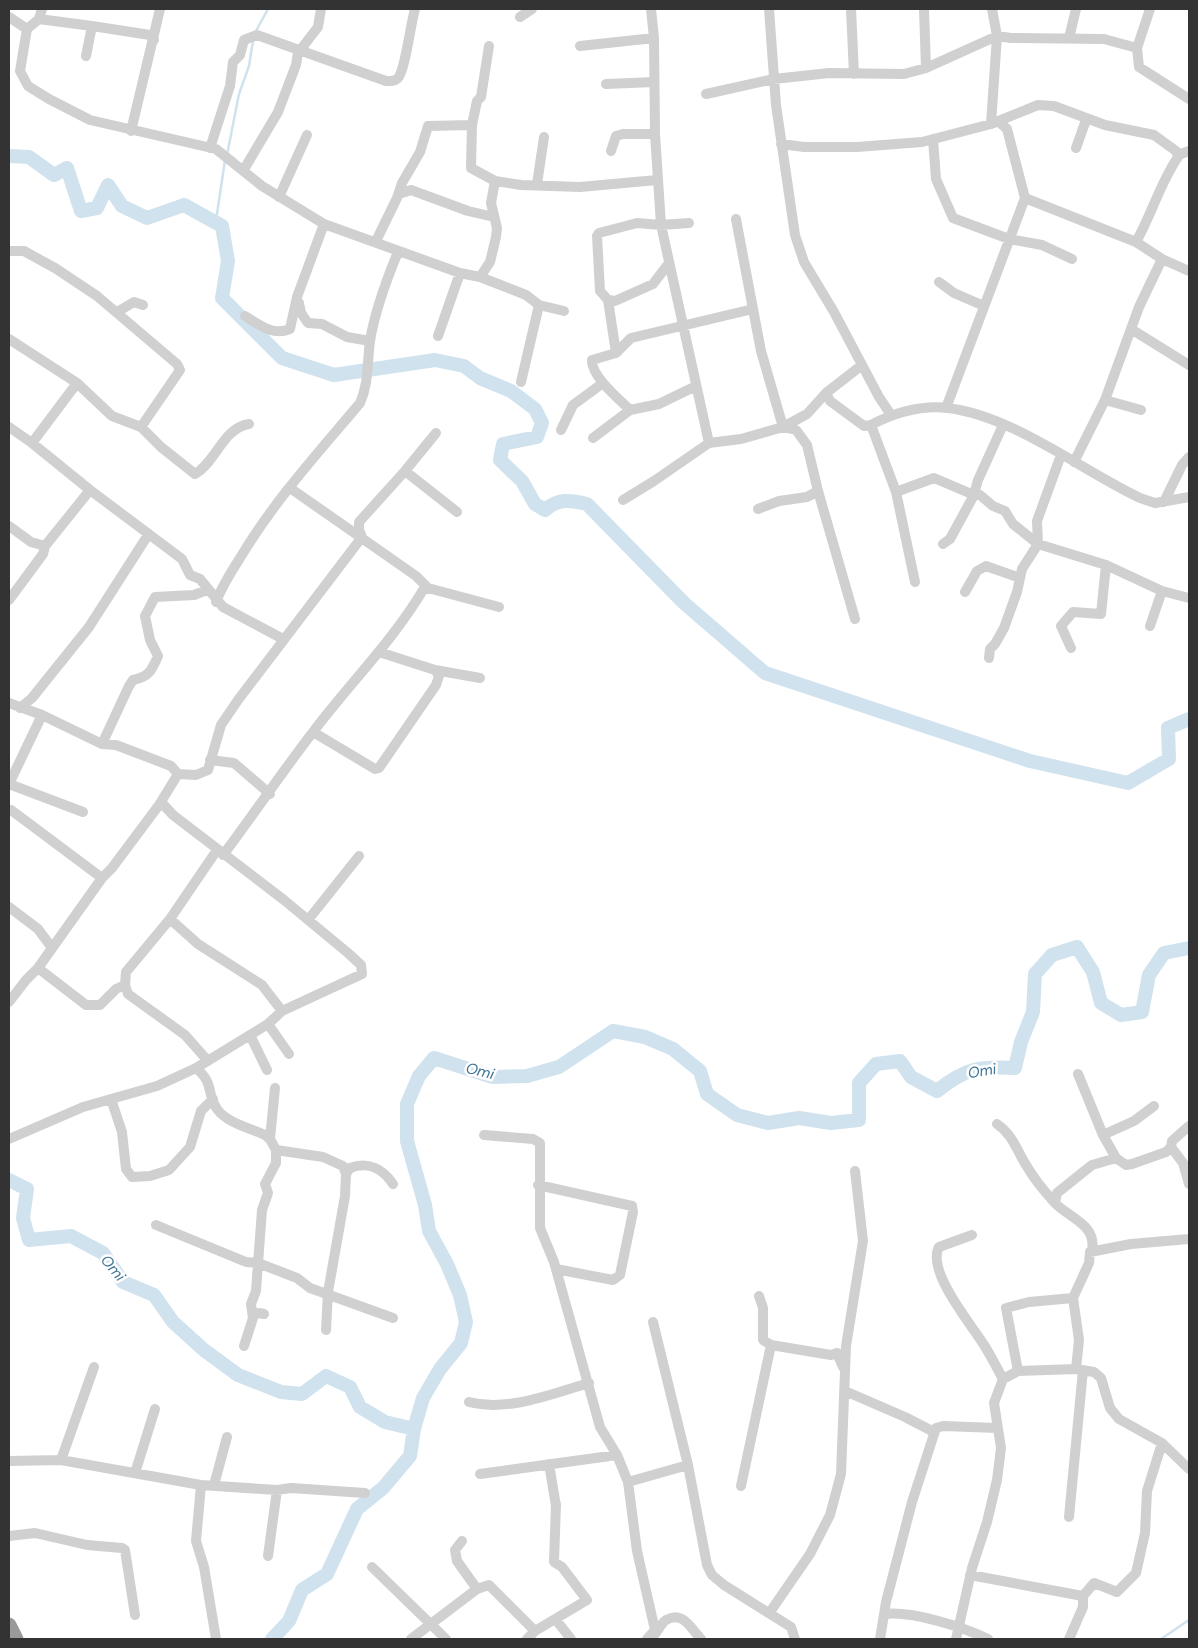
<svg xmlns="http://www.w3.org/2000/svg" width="1198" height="1648" font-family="'DM Sans',sans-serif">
	<rect width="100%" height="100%" fill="#fff"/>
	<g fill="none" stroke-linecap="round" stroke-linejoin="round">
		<path stroke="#cfe2ee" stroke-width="2.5" d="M256,31L268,9
			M227,155L239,94L249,66L253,41
			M211,220L217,214L225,160
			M1161,1639L1189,1620"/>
		<path stroke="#cfe2ee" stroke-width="14" d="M9,156L29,157L54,175L67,168L81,211L97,208L108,185L122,206L147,218L184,205L222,226L228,261L222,298L282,358L334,375L435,360L464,366L480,378L511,391L535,409L542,423L537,437L503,444L500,460L522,481L535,504L545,510C558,498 571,500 587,504L684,603L765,673L1030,761L1128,783L1169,759L1168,728L1189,719
			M9,1180L27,1189L23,1218L29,1240L71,1236L103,1253L123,1282L154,1295L173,1322L204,1350L238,1375L281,1392L302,1394L326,1376L350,1387L360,1407L385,1422L414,1429
			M272,1639L289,1621L302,1590L327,1574L357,1509L383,1488L410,1456L414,1429L423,1398L440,1369L461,1343L466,1322L460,1295L447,1264L429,1231L425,1205L407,1141V1104L419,1076L434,1058L493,1077L527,1076L559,1067L613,1031L645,1037L673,1049L700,1071L707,1094L737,1115L768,1123L799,1118L831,1123L859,1120V1083L876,1064L900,1061L911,1077L937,1091C965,1068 980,1066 1015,1068L1021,1042L1033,1012L1035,974L1052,955L1077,947L1093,972L1101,1003L1121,1015L1142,1012L1149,975L1164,953L1189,948"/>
		<path stroke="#d0d0d0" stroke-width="10" d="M42,9L39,19L27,29L20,71L28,86L49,99L90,120L216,149L262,186L324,224L460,273L480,277L526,295L539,305L564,311
			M651,9L654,38L655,134L661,225L709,443
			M769,9L776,105L795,235L804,262L834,312L879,397L891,415
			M851,9L854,74
			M924,9L926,68
			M992,9L997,36L1011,38L1104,39L1137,48L1139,67L1189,99
			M9,17L27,29
			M520,17L532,9
			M39,19L92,26
			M1069,38L1076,9
			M580,46L654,38
			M1137,48L1150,9
			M86,56L92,26L150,35L154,40
			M606,84L654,82
			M706,94L774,79L829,73L904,74L926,68L997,36L991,124L1038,105L1054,106L1105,125L1154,135L1176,151L1178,157C1160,183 1152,214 1136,242L1162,259L1189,271
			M998,121L1007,129L1025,198
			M472,125L477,101L481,97L489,46
			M131,131L160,9
			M933,139L936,179L953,218L1009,239L1042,245L1072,259
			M781,144L804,147H857L922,142L991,124
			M210,148L230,86L233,62L240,55L244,40L257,35L386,81C390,81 395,82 398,78C405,71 411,22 415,9
			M1076,148L1086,120
			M611,151L616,136L623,134H655
			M1178,155L1189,151
			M243,171L278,112L296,65L298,53L318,27L321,9
			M537,184L544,137
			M399,194L411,190L468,211L494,217
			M279,197L307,135
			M736,219L753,309
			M376,241L397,198L402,183L420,152L428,126L472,125L471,168L495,181L521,185L580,187L657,180
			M9,251H24L55,268L97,296L177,364L180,370L141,427
			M669,263L653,284L615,301L608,300L600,291L597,236L599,233L637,223L661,225L689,223
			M480,277L490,262L496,237L497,228L491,203L495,181
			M939,282L954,293L984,306
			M608,300L616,353
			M299,303L301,313L308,323L322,324L347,337L370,341
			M117,312L134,302L143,305
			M245,316C260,325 272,336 290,329L297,297L324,224
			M1131,329L1189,365
			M438,336L460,273
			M9,339L77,383L112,416L141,427L161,447L195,474C216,462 223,428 249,424
			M521,382L539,305
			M696,386L659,404L630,410C619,399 591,376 592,360L616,353L631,338L753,309L761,351L783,427L807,414L826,393L830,401L864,426L871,425
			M826,393L862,365
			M1105,400L1141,410
			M946,408L1025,198L1136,242
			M1003,425L978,480L974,494L980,495L993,506L1005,511L1013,524L1038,544L1106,565L1162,591L1189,598
			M9,427L32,443L77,383
			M561,430L573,405L603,383
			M593,438L630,410
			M32,443L90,490
			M1074,462L1105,400L1139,307L1162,259
			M405,471L457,512
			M290,488L416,576L428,588
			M896,492L934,478L974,495L950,539L943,544
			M623,500L654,481L709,443L741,439L783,427L796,430L807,445L818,491L855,619
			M1164,502L1182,465L1189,457
			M758,509L779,501L807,497L818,491
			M9,526L31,542L45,546
			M915,582L896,492L871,425C894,413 921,405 948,408C1013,416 1081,470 1140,498L1155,503L1189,497
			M965,592L977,571L986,566L1020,578
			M9,600L43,554L45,546L90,490L182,559L190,575L200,579L223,607L283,639
			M216,602C222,586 231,572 240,558C274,501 318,453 360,403C369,383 367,363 370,341C375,310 386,281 398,252
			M1150,626L1162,591
			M1071,648L1061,626L1073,612L1101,614L1106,565
			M989,658L990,649L995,644L1004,628L1017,592L1022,569L1038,544L1037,521L1061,455
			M435,670L480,678
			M9,703L42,715L102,744L116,745L171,766L178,774L196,775L208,770L221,725L238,700L362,537L359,530V522L405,471L436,433
			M20,708L32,698L89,627L148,535
			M313,732L375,769L379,768L436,685L439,676L435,670L379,652
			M102,744L129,686L133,680C149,677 152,670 158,656L150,640L145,616L155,597L194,595L207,590
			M210,760L234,763L270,794
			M9,784L83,812
			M9,784L42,715
			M11,810L102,878
			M223,855C254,814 282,772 313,732C349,684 392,642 423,590L428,588L499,607
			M9,907L38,929L52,948
			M170,919L198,944L262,985L282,1011
			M308,920L359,856
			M38,968L86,1005H100L116,989L125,985
			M9,1002L26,980L38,968L102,878L112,868L159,805L178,774
			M268,1024L289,1054
			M250,1035L267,1070
			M208,1061L185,1035L128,994L125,985L126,972L170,919L217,850
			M196,1068C215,1084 206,1093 217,1109C227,1123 250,1128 265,1135L270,1139L276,1150L323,1157L343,1166L346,1174L350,1168C368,1161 383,1169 393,1184
			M1078,1074L1103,1135L1116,1158
			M111,1099L122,1132L126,1169L132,1177L150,1176L169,1170L190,1147L201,1111L213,1099
			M997,1124C1013,1135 1016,1149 1026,1165C1033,1177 1044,1191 1054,1202C1067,1217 1097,1224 1092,1250
			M484,1135L533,1139L540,1143V1228L554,1262L600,1427L617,1455L628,1482L637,1551L655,1630L647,1639
			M1103,1135L1134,1121L1154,1106
			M9,1139L83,1107L157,1086L196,1068L268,1024L282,1011L362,974L361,965L348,953L284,900L173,815L161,802L159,805
			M270,1139L275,1088
			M1171,1147L1183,1163L1189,1184
			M538,1185L632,1206L633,1212L620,1275L613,1280L556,1269
			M1055,1203L1057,1193L1092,1165L1116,1158L1126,1165L1132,1164L1166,1152L1171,1147L1172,1141L1189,1126
			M156,1225L246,1262L258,1263L297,1278L310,1288L393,1318
			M972,1235L939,1247C926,1271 971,1324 984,1345C991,1356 997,1368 1003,1379
			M253,1315L259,1313L264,1314
			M653,1322L688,1465L707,1565L712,1575L724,1585L791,1627L795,1639
			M326,1330L328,1292L345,1196L346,1174
			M771,1345L831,1355L837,1353L843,1367
			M244,1346L253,1318L251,1304L256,1291L262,1210L268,1193L265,1184L276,1163V1150
			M1076,1369L1079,1340L1073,1298L1089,1263L1090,1252L1131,1244L1189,1239
			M1018,1371L1006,1308L1029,1302L1073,1298
			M845,1391L905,1417L934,1432
			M469,1402C508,1412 551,1394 589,1383
			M61,1460L94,1367
			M9,1461L61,1460L201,1485L277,1490L291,1488L365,1493
			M549,1464L556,1506
			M135,1473L155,1409
			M480,1474L617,1455
			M628,1482L688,1465
			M201,1485L196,1541L204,1567L216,1639
			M214,1485L227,1437
			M741,1486L771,1345L763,1340V1308L759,1296
			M1069,1517L1083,1370
			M9,1536L35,1533L87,1545L122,1548L125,1550L135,1615
			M462,1541L455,1550L457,1561L477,1589L489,1585L535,1631
			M268,1556L277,1490
			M372,1567L446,1639
			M970,1575L1083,1596
			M770,1612L810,1554L830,1515L841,1474L846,1346L863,1241L855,1171
			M885,1614C913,1611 963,1627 988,1639
			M556,1620L571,1639
			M653,1636C658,1632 661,1623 666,1620C683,1610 691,1629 701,1639
			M411,1639L477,1589
			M527,1639L535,1631L587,1600L562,1567L554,1562L556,1504
			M880,1639L886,1602L912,1502L936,1428L943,1426L997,1428
			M956,1639L972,1568L987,1522L997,1480L1001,1448L994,1403L1003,1379L1018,1371L1076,1369L1094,1372L1101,1378L1110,1408L1119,1419L1162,1443L1189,1469
			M1069,1639L1083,1607V1596L1094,1583L1117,1592L1136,1573L1145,1533L1147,1491L1162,1443"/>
		<path stroke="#9a9a9a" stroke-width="15" d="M9,1625L16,1639"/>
	</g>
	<g text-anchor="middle" stroke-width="5" stroke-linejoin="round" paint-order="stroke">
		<g font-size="15" font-style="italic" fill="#3f7597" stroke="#fff">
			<text transform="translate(480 1071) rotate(14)" y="5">Omi</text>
			<text transform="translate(982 1071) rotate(-9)" y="5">Omi</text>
			<text transform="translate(113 1268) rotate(50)" y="5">Omi</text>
		</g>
	</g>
	<rect width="1198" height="1648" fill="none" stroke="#333333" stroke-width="20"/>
</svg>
